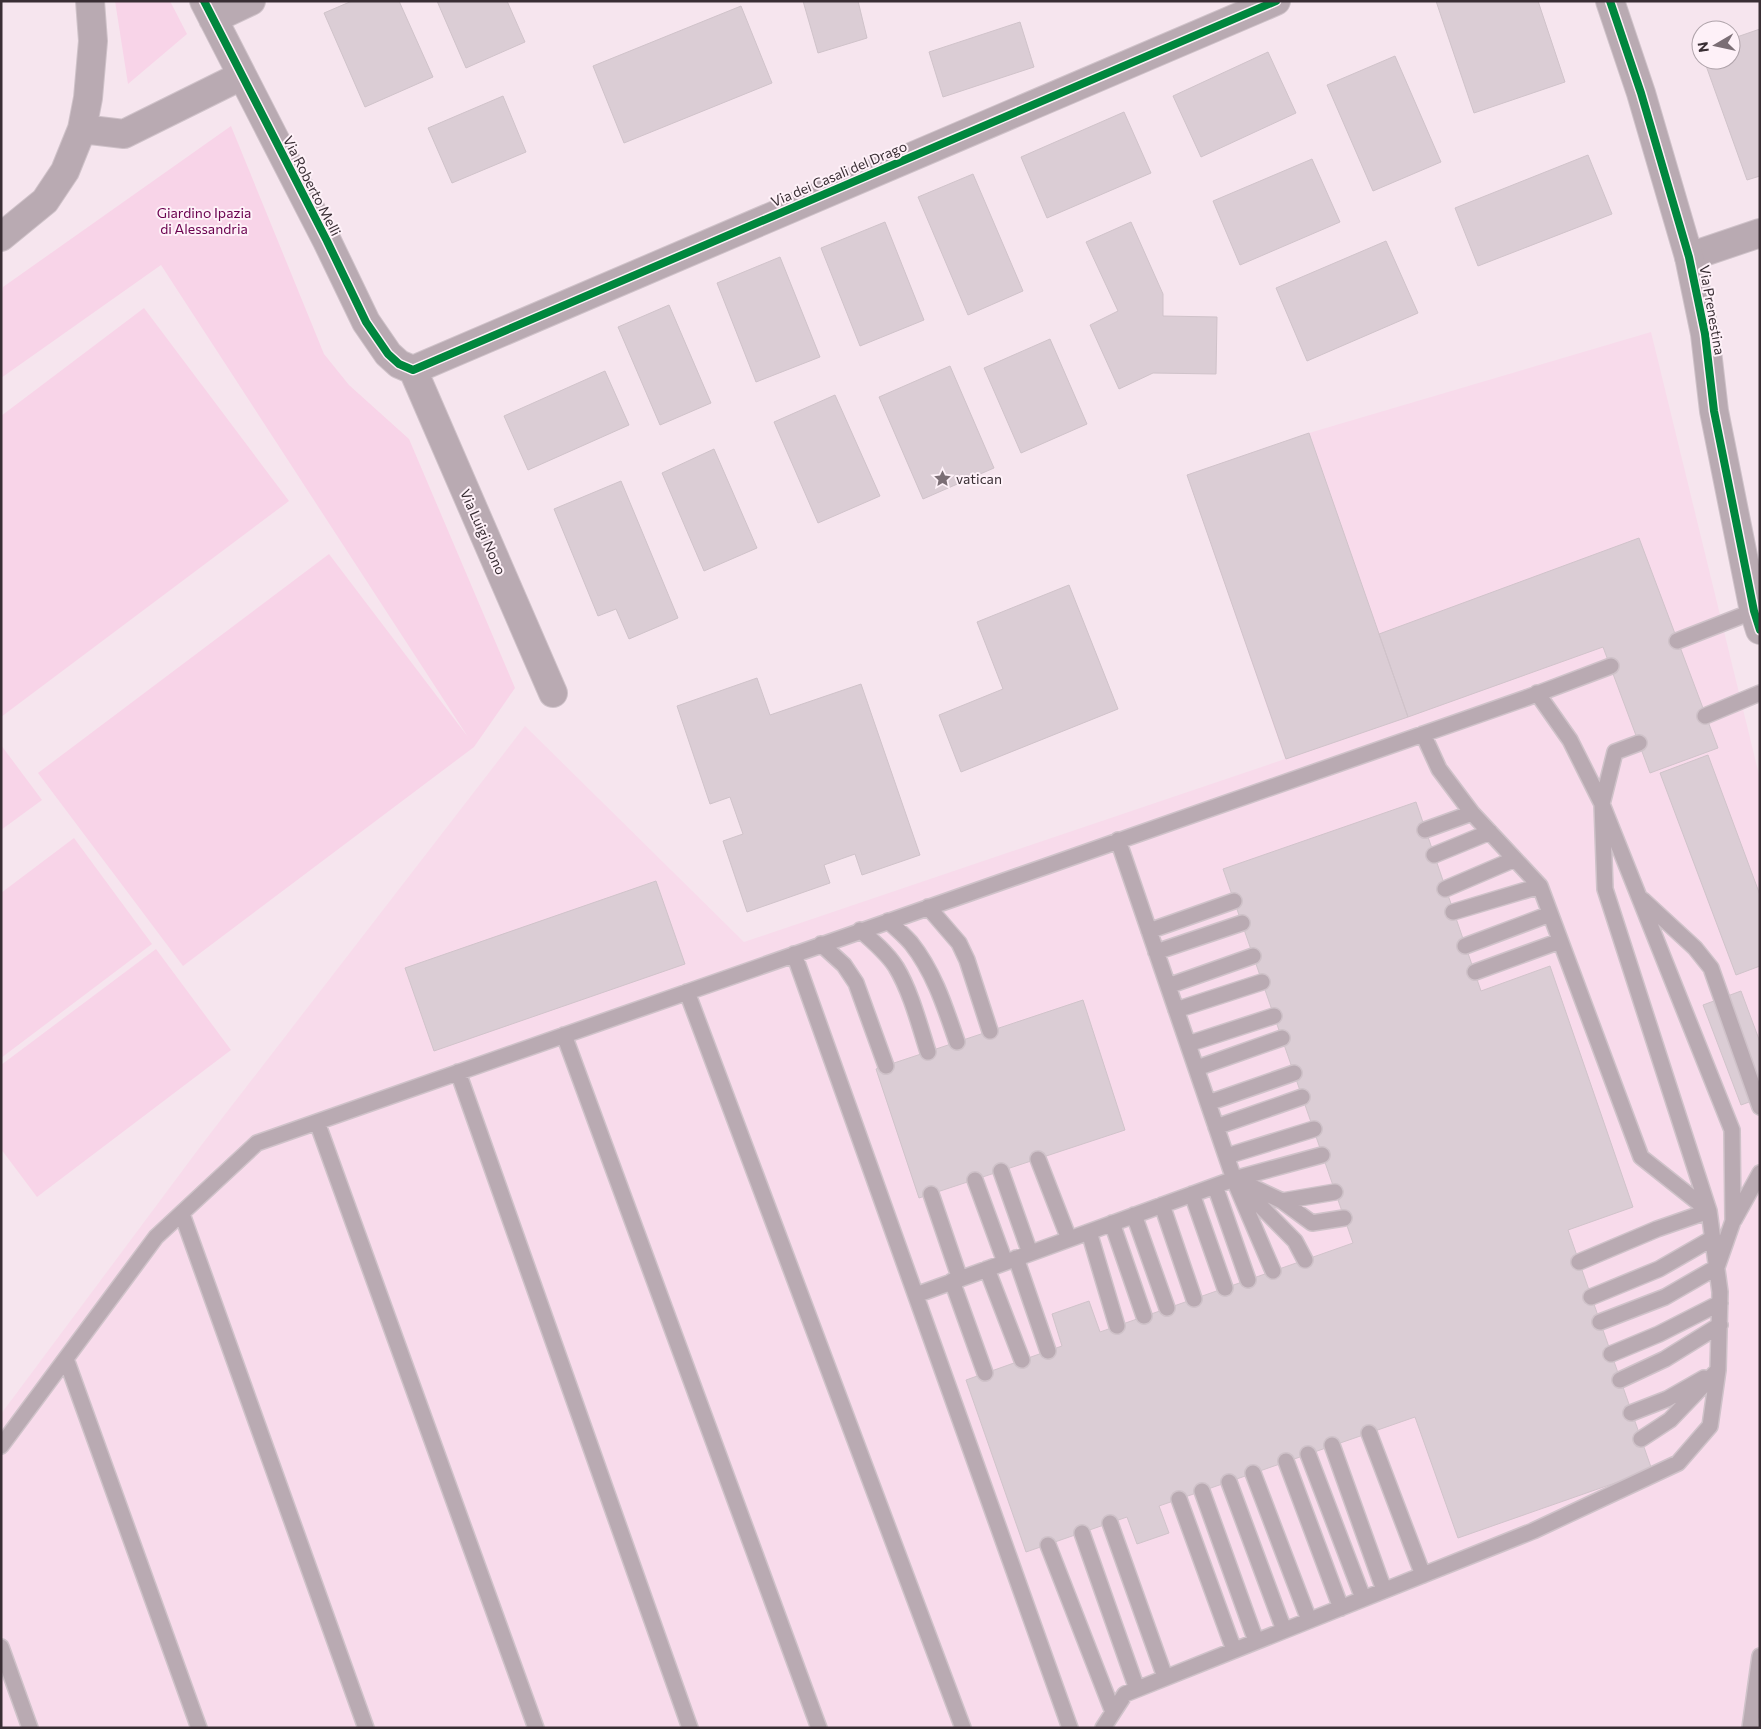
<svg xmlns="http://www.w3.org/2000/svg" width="1761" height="1729" font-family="Commissioner,sans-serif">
	<rect width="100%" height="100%" fill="#f6e5ee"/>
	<path fill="#f8dbeb" d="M1651,332L1760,779V1728H1V1414L203,1143L525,726L744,942L1285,759L1187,475L1309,433Z"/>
	<path fill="#f8d4e8" d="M115,1H170L187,34L128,84Z
		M231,126L324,354L349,385L409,439L515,688L474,747L183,966L38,773L329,554L468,737L161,265L1,378V300L3,287Z
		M144,308L289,501L1,717V416Z
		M1,745L42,800L1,830Z
		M74,838L152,944L1,1058V893Z
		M156,949L231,1050L37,1197L1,1149V1065Z"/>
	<path fill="#dbcdd5" stroke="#d0c3ca" d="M352,1H399L433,77L365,107L324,13Z
		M437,1H507L525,42L466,68Z
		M803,1H858L867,38L818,53Z
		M1436,1H1538L1565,82L1474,113Z
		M741,6L772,83L624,143L593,66Z
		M1020,22L1034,67L943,97L929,52Z
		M1760,29V176L1747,180L1704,60H1731V39Z
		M1268,52L1296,113L1201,157L1173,96Z
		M1395,56L1441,162L1373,191L1327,85Z
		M503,96L526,152L452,183L428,128Z
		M1124,112L1151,173L1047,218L1021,157Z
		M1588,155L1612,214L1478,266L1455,208Z
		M1312,159L1340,222L1240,265L1213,201Z
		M973,174L1023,291L968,315L918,197Z
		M885,222L924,320L860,346L821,248Z
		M1131,222L1163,294V316L1217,317L1216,374L1153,373L1119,389L1090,325L1118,311L1086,242Z
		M1386,241L1418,313L1307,361L1276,288Z
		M780,257L820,357L756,382L717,283Z
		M669,305L711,403L660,425L618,327Z
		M1050,339L1087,424L1021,453L984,368Z
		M950,366L994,468L923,499L879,397Z
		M605,371L629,425L528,470L504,416Z
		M835,395L880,496L818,523L774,422Z
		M1309,433L1408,717L1286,759L1187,475Z
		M714,449L757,548L704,571L662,473Z
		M621,481L678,618L629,639L616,609L598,616L554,509Z
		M1639,538L1718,748L1650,773L1603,647L1408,717L1379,634Z
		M1069,585L1118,709L961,772L939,715L1003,689L977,622Z
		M757,678L770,715L861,684L920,855L862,875L855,854L824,865L830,883L747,912L723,841L743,834L730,797L710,804L677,706Z
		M1708,755L1760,895V966L1736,975L1660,773Z
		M1416,802L1481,991L1550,966L1633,1207L1568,1230L1652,1470L1458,1538L1415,1417L1159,1506L1169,1533L1137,1544L1127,1517L1026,1552L966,1380L1062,1346L1052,1314L1089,1301L1100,1332L1353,1243L1223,869Z
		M656,881L685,964L434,1051L405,968Z
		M1741,991L1760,1042V1098L1741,1105L1703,1005Z
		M1083,1000L1125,1130L919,1198L876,1069Z"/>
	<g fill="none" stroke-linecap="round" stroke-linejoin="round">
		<defs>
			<path id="service" d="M1677,641L1754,611
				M1537,693L1570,740L1602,804L1732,1130L1733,1221L1717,1267L1665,1297L1600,1322
				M1705,716L1760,693
				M1423,734L1439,769L1472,813L1540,886L1641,1157L1709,1211
				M1425,830L1472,813
				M1434,855L1490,832
				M1445,889L1515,859
				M1643,900L1695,948L1711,968L1760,1107
				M928,907L959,943L967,960L990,1031
				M1453,912L1540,886
				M888,921C896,928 904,935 911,943C934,972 945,1007 957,1042
				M860,930C873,941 887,953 896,967C911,992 919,1024 928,1052
				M1149,931L1234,901
				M821,944L844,965L856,983L886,1066
				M1465,946L1550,914
				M1156,952L1242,923
				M794,954L1070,1728
				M1475,972L1560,941
				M1168,986L1253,956
				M687,992L963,1728
				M1176,1010L1262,982
				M564,1035L819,1728
				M1188,1044L1274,1016
				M1197,1068L1282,1038
				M458,1072L690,1728
				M1208,1103L1294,1073
				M317,1122L536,1728
				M1216,1127L1302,1097
				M1227,1156L1314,1129
				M1038,1159L1069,1239
				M1001,1171L1030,1253
				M1234,1179L1295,1241L1305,1260
				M1234,1179L1322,1155
				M975,1180L1005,1262
				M1242,1182L1282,1201L1335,1192
				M1215,1186L1248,1280
				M1237,1187L1273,1271
				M931,1194L960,1279
				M1192,1194L1225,1288
				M1282,1201L1312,1223L1344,1218
				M1162,1205L1194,1299
				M182,1214L366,1728
				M1134,1215L1167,1308
				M1734,1220L1760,1173
				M1112,1223L1144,1316
				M1089,1232L1117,1326
				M1016,1258L1048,1351
				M1579,1262L1657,1229L1709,1211
				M987,1269L1022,1360
				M952,1281L985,1373
				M916,1295L1234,1179L1118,840
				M1591,1297L1659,1269L1713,1238
				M1611,1354L1659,1334L1720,1303
				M66,1359L199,1728
				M1620,1380L1665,1359L1720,1325
				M1631,1413L1667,1399L1704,1378
				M1369,1433L1423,1575
				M1641,1439L1670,1420L1718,1370
				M1332,1445L1384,1590
				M1,1446L156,1237L257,1143L1526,698L1611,666
				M1308,1454L1363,1598
				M1286,1461L1341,1608
				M1253,1473L1309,1620
				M1229,1482L1284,1630
				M1202,1491L1256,1641
				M1179,1499L1234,1650
				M1110,1523L1165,1677
				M1082,1533L1137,1689
				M1048,1545L1113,1712
				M1,1647L30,1728
				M1103,1728L1125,1694L1533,1531L1678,1463L1710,1426L1718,1370L1720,1292L1709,1211L1605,889L1602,804L1615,752L1639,743
				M1750,1728L1760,1656"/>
			<path id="minor" d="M204,1L327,241L366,322L388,354L399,364L413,370
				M213,19L251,1
				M82,129L124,134L241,76
				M1,237L45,201L65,171L82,129L88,98L93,41L90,1
				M1689,257L1760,233
				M413,370L1276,1
				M413,370L553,693"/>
			<path id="tertiary" d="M1610,1L1641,93L1689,257L1705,334L1714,411L1754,611L1760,630"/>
		</defs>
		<use href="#service" stroke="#cfc2c9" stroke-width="18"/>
		<use href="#minor" stroke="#cfc2c9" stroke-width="30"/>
		<use href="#tertiary" stroke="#cfc2c9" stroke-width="30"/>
		<use href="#service" stroke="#b9aab2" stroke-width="15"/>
		<use href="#minor" stroke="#b9aab2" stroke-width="28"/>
		<use href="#tertiary" stroke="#b9aab2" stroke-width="28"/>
		<defs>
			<path id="cycleway" d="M204,1L327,241L366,322L388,354L399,364L413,370L1276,1
				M1610,1L1641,93L1689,257L1705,334L1714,411L1754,611L1760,630"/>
		</defs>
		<use href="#cycleway" stroke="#fef1f8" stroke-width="11"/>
		<use href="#cycleway" stroke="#00873e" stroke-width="8"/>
	</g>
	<defs>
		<symbol id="sight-bare" viewBox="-9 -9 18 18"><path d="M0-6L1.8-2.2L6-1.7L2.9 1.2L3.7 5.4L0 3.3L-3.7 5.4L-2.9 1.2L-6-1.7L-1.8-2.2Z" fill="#7b6e75" stroke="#fef1f8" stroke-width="2.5" paint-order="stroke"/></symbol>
	</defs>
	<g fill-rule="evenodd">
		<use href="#sight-bare" x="930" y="466" width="25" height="25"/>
	</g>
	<g text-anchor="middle" stroke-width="4" stroke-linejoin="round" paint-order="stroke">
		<g font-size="14" fill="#392e34" stroke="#fef1f8">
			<text transform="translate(839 174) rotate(-23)" y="5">Via dei Casali del Drago</text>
			<text transform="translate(312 186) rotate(63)" y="5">Via Roberto Melli</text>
			<text transform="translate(1712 310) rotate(80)" y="5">Via Prenestina</text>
			<text transform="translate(483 532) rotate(66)" y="5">Via Luigi Nono</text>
		</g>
		<g font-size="14" fill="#69004e" stroke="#fef1f8">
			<text x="204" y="218">Giardino Ipazia<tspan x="204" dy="16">di Alessandria</tspan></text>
		</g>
		<g font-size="14" fill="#392e34" stroke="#fef1f8" text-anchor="start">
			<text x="956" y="484">vatican</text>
		</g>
	</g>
	<rect width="1761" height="1729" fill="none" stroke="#392e34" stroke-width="5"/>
	<g transform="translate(1716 45) rotate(261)"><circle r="24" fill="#fef1f8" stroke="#afa3aa"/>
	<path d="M0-4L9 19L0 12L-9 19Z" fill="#7b6e75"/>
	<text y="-8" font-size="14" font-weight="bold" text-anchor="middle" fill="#392e34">N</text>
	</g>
</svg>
